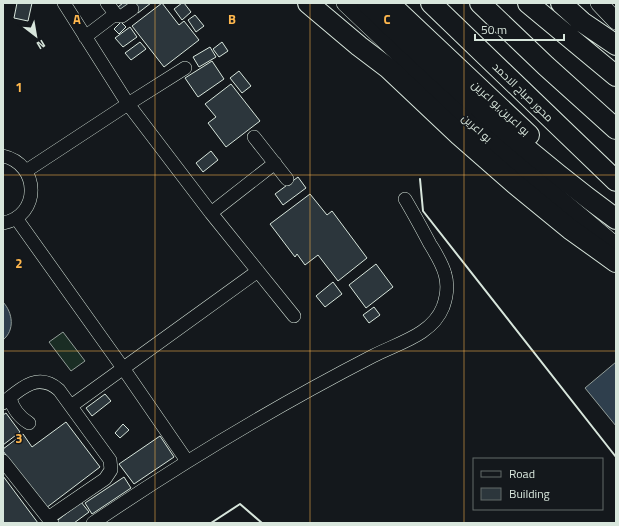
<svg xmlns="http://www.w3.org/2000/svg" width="619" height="526" font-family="'Titillium Web',Cairo,sans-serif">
	<rect width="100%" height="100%" fill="#14181c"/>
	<path fill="#1a2d24" stroke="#939e99" d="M63,332L85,361L71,371L49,342Z"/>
	<path fill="#2f3f4d" stroke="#939e99" d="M3,302C13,313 15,330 3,340Z
		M616,362V426L585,388Z"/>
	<path fill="#2c363c" stroke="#d8e6dc" d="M17,3H32L28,21L14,18Z
		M123,3H129L131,6L122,13L118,7Z
		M131,3H151L138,13Z
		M162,3L179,25L184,21L199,40L164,67L132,26Z
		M182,3H184L191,12L182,20L174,9Z
		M195,15L204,26L196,32L188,20Z
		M121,22L126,27L119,34L114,29Z
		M130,27L137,37L123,47L115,38Z
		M140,42L146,49L131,60L125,53Z
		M222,42L228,51L219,57L213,49Z
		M210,47L216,57L199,67L193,57Z
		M212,61L224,79L198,97L185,78Z
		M239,71L251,86L242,93L230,78Z
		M231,84L260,121L226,147L208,123L216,117L205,104Z
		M211,151L218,160L203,172L196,163Z
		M298,177L306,188L283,205L275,194Z
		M310,194L327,215L332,211L367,258L338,281L318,255L305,265L297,254L295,257L270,224Z
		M376,264L393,287L366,308L349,285Z
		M333,282L342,294L325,307L316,296Z
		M374,307L380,315L369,323L363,315Z
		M105,394L111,401L92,416L86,408Z
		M6,413L20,432L3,445V415Z
		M66,422L100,467L46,508L3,451V449L23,434L32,447Z
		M123,424L129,430L120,438L115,433Z
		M160,436L174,457L134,484L119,464Z
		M3,476L38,523H4L3,521Z
		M124,477L131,488L92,514L85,503Z
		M81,502L89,512L74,523H54Z"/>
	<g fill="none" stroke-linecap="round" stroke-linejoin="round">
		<defs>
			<path id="minor" d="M64,3L128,104L211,213L294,316
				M107,3L117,16H122L132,9
				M85,37L114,15
				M254,137L287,179
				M3,156C40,164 41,216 3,223
				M26,171L128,104L185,68
				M211,213L275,163
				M16,218L123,368L187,461
				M10,398C13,409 19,417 29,423
				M3,403C20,389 38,371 59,390L110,460L111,470L105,479L48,518
				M71,406L258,271
				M3,461L52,523
				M93,523C183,462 276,406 373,356C398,343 432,335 443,307C447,296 448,284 445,274C442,263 436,254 430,244C422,229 414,214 405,199"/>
			<path id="major" d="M345,3L490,140L616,246
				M599,3L616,21"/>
			<path id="highway" d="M308,3L359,46L388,68L459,135L515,184L570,229L616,262
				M367,3C446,79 527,154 616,219
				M389,3L529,135
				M431,3L616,181
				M480,3L546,66L616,129
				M528,3L616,76
				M561,3L582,22L616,45"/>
		</defs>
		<use href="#minor" stroke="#d8e6dc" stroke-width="14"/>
		<use href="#major" stroke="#d8e6dc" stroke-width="18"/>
		<use href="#highway" stroke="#d8e6dc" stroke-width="22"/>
		<use href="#minor" stroke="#14181c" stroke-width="13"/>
		<use href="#major" stroke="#14181c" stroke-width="17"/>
		<use href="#highway" stroke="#14181c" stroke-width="20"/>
		<path stroke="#d8e6dc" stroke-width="2" d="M420,179L423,211L616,457
			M211,523L240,504L262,523"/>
	</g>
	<path fill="none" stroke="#ffb74d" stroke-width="1" stroke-opacity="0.55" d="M155,3V523M310,3V523M464,3V523M3,175H616M3,351H616"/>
	<g text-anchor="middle" stroke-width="3" stroke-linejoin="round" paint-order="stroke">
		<g font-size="11" fill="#d8e6dc" stroke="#14181c">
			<text transform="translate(523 92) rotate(44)" y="4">محور صباح الاحمد</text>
			<text transform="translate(501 108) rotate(43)" y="4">بو اعرين,بو اعرين</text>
			<text transform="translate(477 128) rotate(42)" y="4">بو اعرين</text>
		</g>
	</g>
	<g font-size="13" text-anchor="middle" font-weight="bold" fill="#ffb74d" stroke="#14181c" stroke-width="3" stroke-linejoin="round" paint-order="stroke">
		<text x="77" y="24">A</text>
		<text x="232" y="24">B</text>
		<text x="387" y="24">C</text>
		<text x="19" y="92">1</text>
		<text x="19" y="268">2</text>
		<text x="19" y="443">3</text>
	</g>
	<rect width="619" height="526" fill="none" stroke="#d8e6dc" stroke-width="8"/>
	<rect x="473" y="458" width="130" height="52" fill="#14181c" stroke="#626a69"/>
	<rect x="481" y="471" width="20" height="6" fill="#14181c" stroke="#626a69"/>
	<text x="509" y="478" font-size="12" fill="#d8e6dc">Road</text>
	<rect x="481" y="488" width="20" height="12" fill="#2c363c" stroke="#626a69"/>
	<text x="509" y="498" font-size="12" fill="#d8e6dc">Building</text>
	<g transform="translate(36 36) rotate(149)" stroke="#14181c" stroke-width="3" paint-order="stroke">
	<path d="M0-3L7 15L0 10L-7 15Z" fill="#d8e6dc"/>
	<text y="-6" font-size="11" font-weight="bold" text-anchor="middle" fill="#d8e6dc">N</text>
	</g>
	<path d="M475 34v6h89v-6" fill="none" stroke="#d8e6dc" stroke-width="2"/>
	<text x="481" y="34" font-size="12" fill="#d8e6dc" stroke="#14181c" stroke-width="3" paint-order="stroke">50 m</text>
</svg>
